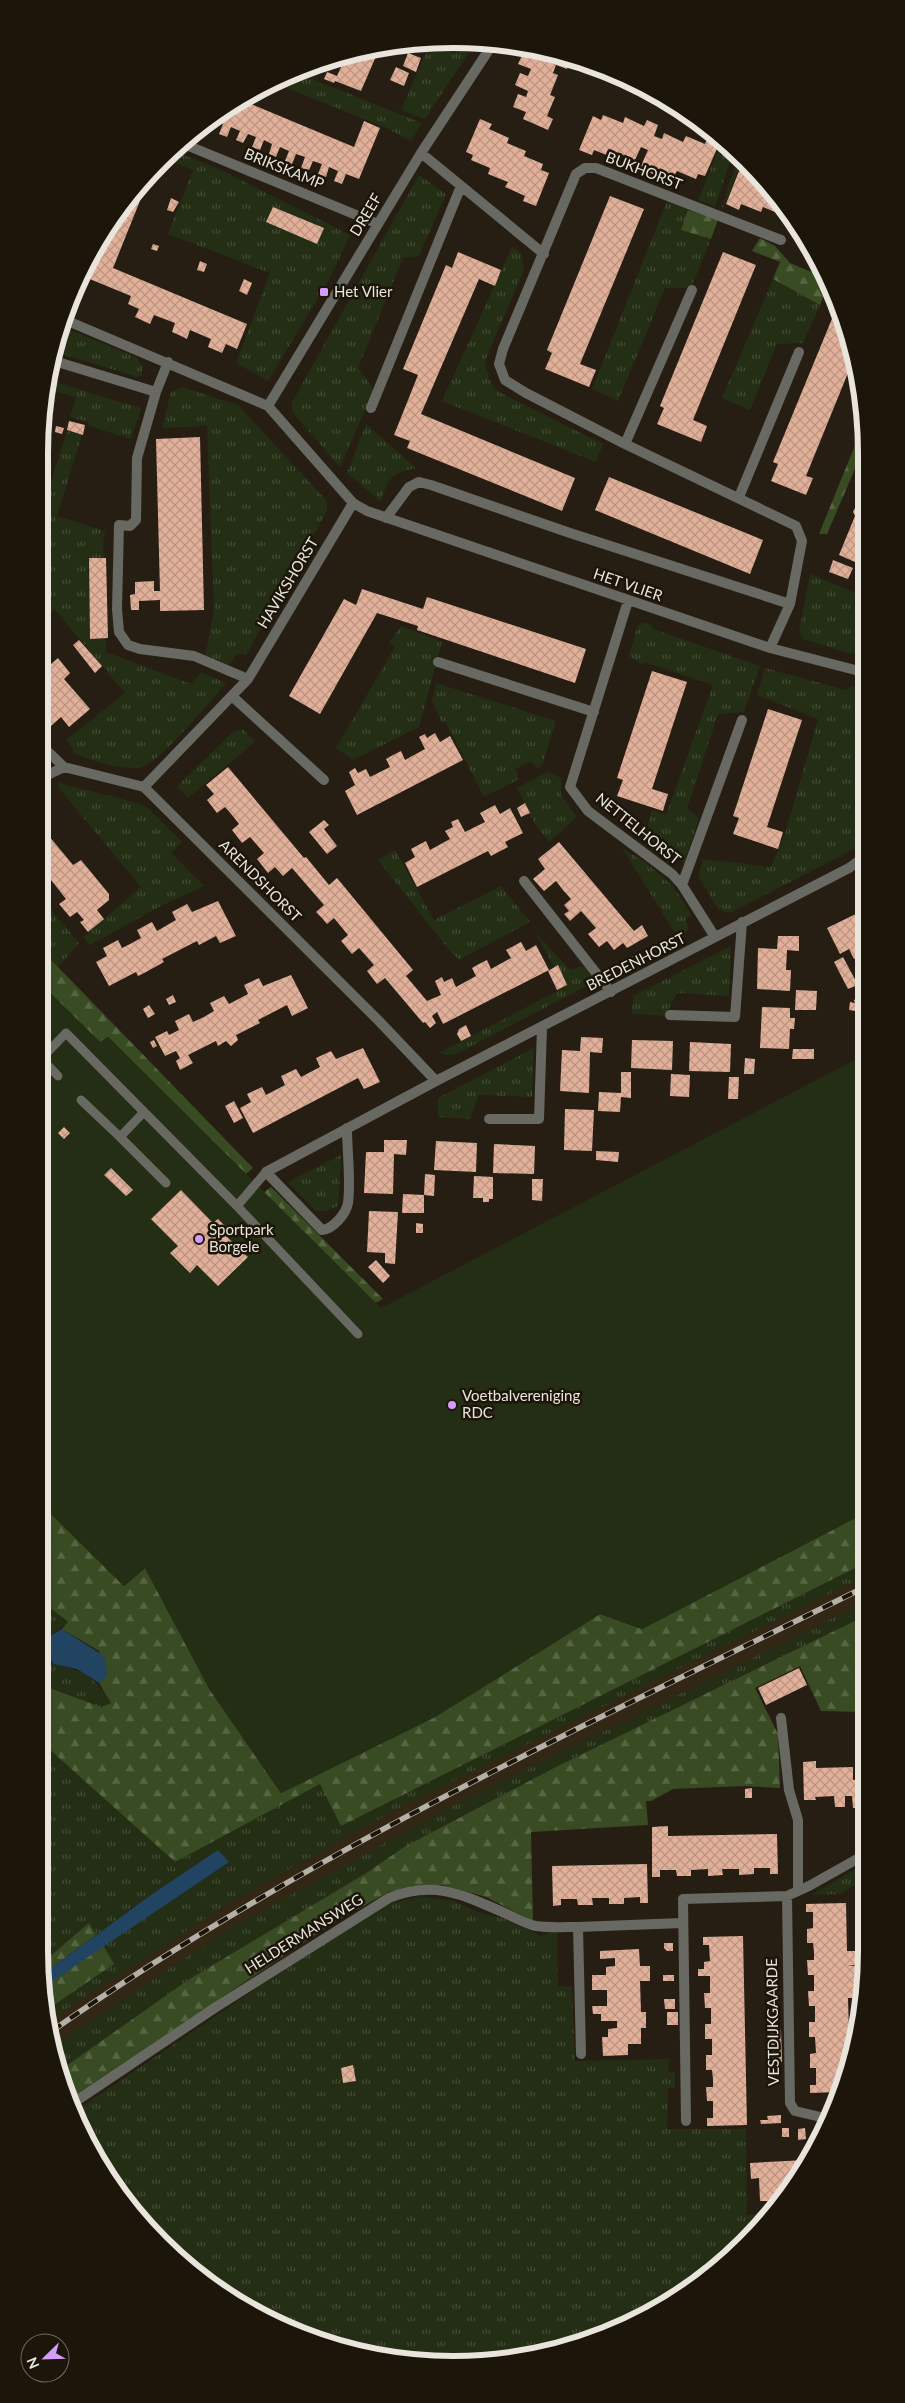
<svg xmlns="http://www.w3.org/2000/svg" width="905" height="2403" font-family="Lato,sans-serif">
	<defs>
		<pattern id="grass-tufts" width="24" height="20" patternUnits="userSpaceOnUse" patternTransform="scale(1.25)"><rect width="24" height="20" fill="#232e14"/><path d="M3 7l-1-3M5 7V3M7 7l1-3M15 17l-1-3M17 17v-4M19 17l1-3" fill="none" stroke="#434c36"/></pattern>
		<pattern id="forest-firs" width="22" height="20" patternUnits="userSpaceOnUse" patternTransform="scale(1.25)"><rect width="22" height="20" fill="#394b22"/><path d="M5 1l3.5 6h-7zM16 11l3.5 6h-7z" fill="#566542"/></pattern>
		<pattern id="building-cross-hatch" width="8" height="8" patternUnits="userSpaceOnUse" patternTransform="scale(1.25)"><rect width="8" height="8" fill="#e2b099"/><path d="M0 0l8 8M0 8l8-8" fill="none" stroke="#bb9583"/></pattern>
	</defs>
	<rect width="100%" height="100%" fill="#261e13"/>
	<path fill="#322615" d="M865,1536L866,1637L755,1687L361,1906L68,2100L61,2084L46,1992L248,1862Z"/>
	<path fill="url(#grass-tufts)" d="M477,40L425,119L401,110L431,41Z
		M295,72L422,123L411,141L384,127L272,82Z
		M721,143L733,153L715,207L698,200Z
		M172,150L221,170L350,235L330,278L268,381L236,363L270,273L168,234L193,170L164,158Z
		M738,157L742,161L722,210H721Z
		M419,175L446,194L419,256L403,258L358,368L374,390L340,467L293,413L291,404Z
		M667,201L688,210L681,230L711,239L691,288H665L618,401L592,389Z
		M512,247L521,253L524,270L485,361C488,375 489,385 501,393L603,444L596,462L442,401Z
		M773,279L820,305L803,343L777,344L750,410L722,398Z
		M60,326L136,357L142,366V375L138,377L52,351Z
		M48,380L141,408L131,439L89,426V422L70,417L76,397L47,389Z
		M182,387L238,405L327,501V511L246,655L238,653L229,665L205,656L214,611L207,426L162,428L171,392Z
		M366,424L416,468C390,474 388,478 381,502L347,473Z
		M67,431L82,435L57,516L105,531L103,543L104,558L88,559L90,639L106,638V652L191,684L201,672L226,683C211,701 163,758 144,766C129,773 87,760 73,752L72,747L66,740L125,693L55,610L44,619L39,613V520Z
		M810,574L863,596V654L848,653L803,639L799,632Z
		M645,623L651,624L653,629L760,666L744,712L718,714L687,808L699,818L684,863L645,835L652,810L666,815L713,685L644,662L643,665L629,656L638,625Z
		M401,626L442,642L419,727L353,760L336,748L395,647L389,643Z
		M765,668L846,690L852,686L863,687L864,836L854,849L730,913L719,910L698,876L703,859L771,867L785,834L818,719L757,695Z
		M436,683L556,721L543,763L538,769L531,761L515,769L519,779L484,797L445,721L442,723L432,701Z
		M243,729L255,742L188,798L177,786L233,732Z
		M547,772L561,778V795L577,817L549,842L535,824L517,788Z
		M58,781L63,784L137,803L148,808L182,842L171,853L204,886L159,907L90,945L83,937L141,887L58,787Z
		M622,848L646,863L673,886L692,916L686,918L688,928L685,936L613,973L608,969L675,933Z
		M395,850L434,920L501,886L530,922L459,960L449,950L378,860Z
		M39,895L79,943L58,967L39,948Z
		M535,932L570,970L585,965L598,980L456,1054L448,1055L439,1053L565,987Z
		M731,946L729,996L677,993L665,1016L632,1014L633,996Z
		M534,1048L532,1097L479,1095L470,1119L438,1117V1098Z
		M341,1155L338,1206L326,1211H316L288,1182Z
		M865,1563V1576L391,1812L224,1906L50,2020L48,2009L114,1964L103,1945L228,1862L218,1850L96,1935L89,1924L41,1964L39,1950V1740L175,1862L320,1784L342,1826Z
		M865,1602V1616L554,1768L404,1847L368,1872L188,1980L59,2071L54,2044L228,1930L445,1810Z
		M39,1609L53,1610L68,1623L50,1636L45,1650L54,1664C84,1671 94,1676 111,1703L101,1708L39,1684Z
		M866,1863V1878L840,1894L811,1895Z
		M421,1896L454,1901L480,1913L516,1921L540,1936L557,1931L558,1986L572,1987L575,2061L669,2059L668,2072H675V2088H668L667,2129H746L747,2215L758,2214L759,2223L682,2295L611,2333L533,2356L398,2361L320,2342L246,2309L141,2223L94,2157L74,2112L261,1985L345,1931L391,1903Z"/>
	<path fill="url(#forest-firs)" d="M688,210L718,220L711,239L681,230Z
		M760,238L775,246L790,263L826,278L828,285L820,305L773,279L780,262L752,251Z
		M856,443L863,447V450L827,534H819Z
		M39,948L58,967L253,1168L246,1174L108,1037L100,1042L39,982Z
		M271,1187L383,1299L367,1307L259,1196Z
		M39,1502L124,1586L145,1568L210,1690L281,1793L435,1717L600,1614L642,1629L865,1513V1563L341,1826L320,1784L175,1862L39,1740V1684L101,1707L111,1703L99,1683L107,1674L99,1651L62,1629L68,1622L53,1610L39,1609Z
		M865,1616L866,1712L821,1711L800,1666L755,1688L778,1734L780,1788L745,1786L673,1789L651,1801H646L648,1825L531,1832L533,1921L486,1897L443,1885L413,1886L389,1892L331,1924L68,2100L61,2084L59,2071L188,1980L368,1872L404,1847L554,1768Z
		M89,1923L96,1935L43,1974L41,1964Z
		M103,1945L114,1964L48,2009L45,1986Z"/>
	<path fill="#232e14" d="M39,982L100,1042L108,1037L381,1308L864,1055L865,1513L642,1629L600,1614L435,1717L281,1793L210,1690L145,1568L124,1586L39,1502Z"/>
	<path fill="#214463" d="M62,1629L104,1656L107,1674L99,1683L77,1669L54,1664L45,1650L50,1636Z
		M218,1850L229,1862L45,1986L43,1974L151,1895Z"/>
	<path fill="url(#building-cross-hatch)" d="M413,42L424,43L421,52L410,48Z
		M380,47L361,91L335,81L334,83L324,79L327,72L337,76L341,67L331,63L333,58L343,59L345,55Z
		M541,50L560,53L571,58L567,69L556,65L553,73L558,75L550,95L555,97L547,116L553,119L548,130L523,119L526,112L513,107L518,94L526,97L528,91L515,85L520,73L528,76L531,69L518,64L524,51L542,59L545,52Z
		M408,53L421,58L416,72L403,66Z
		M396,67L409,73L404,86L390,80Z
		M625,82L658,97L657,99L624,86Z
		M239,99L354,147L364,121L380,128L359,179L346,174L342,184L334,181L338,171L329,167L326,177L318,174L322,164L313,161L309,170L301,168L305,157L296,154L292,164L285,161L289,151L280,147L276,157L269,154L272,144L264,140L260,150L252,147L256,137L248,134L243,143L236,140L240,131L231,127L227,137L219,134L223,124L214,120L210,130L203,127L204,124Z
		M603,115L623,123L625,117L644,126L647,120L658,125L654,136L662,139L664,133L683,142L686,136L705,144L707,139L719,144L705,176L698,174L696,179L677,171L674,176L655,168L653,174L640,168L648,150L641,147L635,160L616,152L614,158L594,150L592,155L579,150L593,116L601,120Z
		M480,119L492,124L489,129L509,138L507,143L526,151L524,156L543,164L541,170L549,173L536,206L523,201L525,196L505,187L508,182L488,174L490,168L471,160L473,155L466,152Z
		M750,169L764,180L784,210L782,215L763,207L761,212L741,204L739,210L726,204L739,171L748,175Z
		M152,171L113,268L247,324L237,349L226,344L222,353L208,347L211,339L190,330L187,339L179,335L172,332L175,323L154,315L150,324L135,317L139,309L128,304L131,296L80,275L124,200Z
		M610,196L644,209L580,364L596,370L589,387L545,369L552,353L547,350Z
		M171,198L179,202L173,212L167,210Z
		M273,207L324,228L317,244L266,222Z
		M153,244L159,246L157,251L151,249Z
		M458,252L501,270L495,286L479,279L421,414L575,478L562,511L407,448L410,441L394,435L418,375L403,369L446,265L452,268Z
		M723,252L756,265L693,420L707,426L701,442L657,424L664,408L660,406Z
		M200,261L207,264L204,272L197,270Z
		M244,279L252,283L247,295L239,291Z
		M836,309L852,363L806,476L813,478L806,495L771,481L778,464L773,462Z
		M69,421L85,425L83,435L67,430Z
		M56,426L64,428L62,434L55,432Z
		M200,437L204,610L160,611V600L139,601V610H131L130,595L135,594V582L154,581V591H160L156,439Z
		M609,477L763,540L750,574L595,510Z
		M40,491L48,493L47,499L39,497Z
		M861,502H863V543L855,562L839,555L855,516L853,512L857,504Z
		M89,558H106L108,638L90,639Z
		M833,560L853,568L848,579L829,572Z
		M362,589L423,609L427,597L586,649L575,683L417,630L418,626L377,613L320,714L289,696L344,599L356,605Z
		M79,640L102,666L95,673L73,645Z
		M39,648L51,664L58,658L70,673L64,679L90,709L69,727L61,717L51,726L45,720L49,717L43,711L50,705L39,691Z
		M652,671L687,682L652,789L668,794L663,811L617,796L623,780L617,778Z
		M768,709L802,720L767,827L783,832L778,849L733,834L739,818L733,816Z
		M435,733L440,742L450,736L463,760L357,815L345,791L355,785L349,772L355,768L358,773L366,769L370,777L390,767L386,759L393,755L401,751L405,760L425,749L419,737L425,734L427,738Z
		M228,767L304,858L306,857L329,885L337,878L413,970L406,976L427,1001L441,995L435,981L442,977L444,982L452,978L456,987L476,976L472,968L479,964L487,960L491,969L511,958L506,950L521,942L526,951L536,945L549,970L443,1024L437,1012L432,1016L436,1023L430,1028L425,1022L423,1023L385,978L377,984L367,971L374,965L359,948L352,954L341,941L348,935L334,918L327,924L322,918L316,912L324,905L292,868L283,876L275,867L268,873L257,859L264,853L250,837L242,843L232,830L239,824L232,815L225,807L217,813L207,800L214,794L206,785Z
		M525,803L530,813L521,817L517,808Z
		M495,805L500,814L510,808L523,833L505,842L508,847L491,856L488,851L417,887L405,863L415,857L411,849L426,841L430,850L450,839L445,831L453,827L451,822L458,819L465,832L485,822L480,813Z
		M324,820L329,825L324,829L337,846L327,854L309,832Z
		M39,824L73,865L81,860L109,894V900L97,910L104,919L88,932L80,922L84,920L77,912L70,917L59,904L66,899L51,880L44,886L39,880Z
		M559,842L634,931L642,925L648,936L627,948L623,943L614,950L607,941L599,947L588,934L596,928L581,911L570,921L564,914L569,911L564,905L571,899L563,890L556,881L544,891L533,879L545,869L538,859Z
		M218,901L236,936L220,943L216,936L199,945L197,941L162,959L164,962L146,972L138,976L136,972L109,986L96,962L107,956L103,948L118,940L122,948L132,943L141,938L137,930L152,922L157,931L176,920L172,912L187,904L192,912Z
		M864,910V942L859,944L864,954L854,959L849,949L840,954L827,928Z
		M778,936H799V951L787,950L786,970H791L790,991L757,989L758,948L777,949Z
		M843,957L858,985L848,989L834,962Z
		M558,965L567,985L557,990L548,971Z
		M291,975L308,1008L292,1016L287,1005L258,1020L260,1023L236,1035L238,1040L231,1046L226,1041L218,1046L216,1041L188,1055L193,1063L180,1070L176,1061L180,1058L176,1051L165,1056L155,1037L167,1031L169,1035L179,1030L175,1021L189,1014L193,1022L204,1017L214,1011L210,1003L224,996L229,1004L248,994L244,985L259,978L263,986Z
		M796,990L817,991L816,1010H795Z
		M173,995L176,1002L169,1005L166,999Z
		M859,997L863,1005L858,1008L856,1004V1011L849,1010L850,1002L855,1003L854,1000Z
		M149,1005L155,1014L148,1018L143,1009Z
		M762,1007L790,1008V1018H795L794,1029H790L789,1049L760,1048Z
		M466,1025L471,1036L461,1041L457,1034L459,1029Z
		M581,1037L603,1038L602,1053L590,1052L589,1093L560,1091L562,1050L580,1051Z
		M154,1040L157,1046L153,1048L150,1042Z
		M632,1040L673,1041L672,1070L631,1068Z
		M690,1042L731,1044L730,1072L689,1071Z
		M363,1048L380,1082L364,1089L358,1078L253,1133L240,1108L251,1102L247,1094L262,1087L266,1095L285,1085L281,1076L296,1069L301,1077L320,1067L316,1058L331,1051L336,1059Z
		M793,1049H814V1059H792Z
		M745,1058L755,1059L754,1074H744Z
		M621,1072H631V1098L621,1097L620,1112L598,1111L599,1092L621,1093Z
		M671,1074L690,1075L689,1097L670,1096Z
		M729,1077H739L738,1099H728Z
		M234,1101L243,1118L234,1123L225,1106Z
		M565,1109L594,1110L592,1151L564,1150Z
		M64,1127L70,1133L64,1139L58,1133Z
		M384,1140H407L406,1155L394,1154L393,1194L364,1193L366,1152H384Z
		M436,1141L477,1143L476,1172L434,1170Z
		M494,1144L535,1146L534,1174L493,1173Z
		M596,1151L619,1152L618,1162L596,1160Z
		M111,1168L133,1190L126,1196L104,1175Z
		M425,1174L435,1175L434,1196L424,1195V1213H402L403,1194L424,1195Z
		M474,1176L493,1177V1199H489V1202H483V1198H473Z
		M532,1179H543L542,1201L532,1200Z
		M181,1190L213,1223L218,1219L226,1227L221,1231L248,1257L218,1286L197,1265L190,1273L170,1253L178,1246L151,1219Z
		M369,1211L398,1212L395,1264L385,1263V1253L367,1252Z
		M416,1223L423,1224V1233H416Z
		M376,1260L390,1276L383,1283L368,1267Z
		M799,1668L807,1685L766,1705L758,1688Z
		M816,1761V1768L853,1767V1780L866,1779V1818H861V1808H853L852,1796H845V1807H835L834,1796L815,1797L816,1800H804L803,1762Z
		M752,1788V1798H745V1789Z
		M668,1826V1836L777,1834L778,1874H770V1868H754V1874L739,1875V1869H722L723,1875L708,1876V1869L691,1870V1876H677L676,1870H660V1877H652V1827Z
		M647,1864L648,1903H640V1897L624,1898V1904H609V1898H592L593,1905H578L577,1899H561V1905L553,1906L552,1866Z
		M846,1903L847,1951H855V1965L847,1966H857V1998H848L850,2064L839,2092L810,2093V2085H816V2068H810V2054L816,2053L815,2037H809V2022H815V2006H809L808,1991H814V1975H808L807,1960H814V1952L813,1943H807V1929L813,1928V1912H806V1904Z
		M743,1936L747,2125L707,2126V2118H713V2101H707L706,2087H713V2079L712,2070H706V2055H712V2039H705V2024H711V2008H705L704,1993H710V1976H698V1969H704V1962L710,1961L709,1945H703V1937Z
		M664,1943H673V1951H667L664,1948Z
		M639,1949L640,1966H650V1981H640L641,2012H646V2028H641V2044H628V2055L603,2056L602,2037H608V2029L617,2028V2021H601V2014H593L592,2006H607V1990H592V1975H606V1967L615,1966V1958L600,1959V1951Z
		M663,1975H674V1981H663Z
		M664,1999H675V2009H665Z
		M778,2006L779,2020L773,2021L772,2010Z
		M667,2012H678V2025H667Z
		M770,2030H781L782,2062H778L779,2076H773Z
		M353,2065L356,2081L343,2083L341,2068Z
		M781,2115V2123L761,2124L760,2120H768L767,2116Z
		M782,2128H789V2137H782Z
		M805,2128L806,2139L798,2140V2129Z
		M805,2160H807L783,2198V2194H776V2201H760L759,2178L751,2179L750,2163Z"/>
	<g fill="none" stroke-linecap="round" stroke-linejoin="round">
		<path stroke="#676962" stroke-width="9" d="M39,1056L58,1076
			M39,1061L66,1033L237,1206L358,1334
			M81,1100L120,1137
			M143,1113L120,1137L166,1183
			M237,1206L266,1172"/>
		<path stroke="#676962" stroke-width="10" d="M179,142L378,224
			M421,153L544,254
			M63,319L268,406L353,503L367,511L770,648L863,672
			M51,360L156,392L168,362
			M156,392L137,458L136,520L130,526L119,525L117,609L119,632L128,645L140,649L194,656L248,679
			M268,406L421,153L494,42
			M371,408L461,186
			M625,444L692,290
			M739,497L799,352
			M386,518L409,487L419,482L431,485L570,533L790,604
			M628,601L570,787L588,811L672,874L682,885L715,937
			M770,648L790,604L802,541L796,526L625,444L526,393L505,380L499,364L503,349L576,174L585,168H596L781,240
			M438,662L594,712
			M233,697L324,780
			M39,743L64,767L144,787L378,1020L436,1081
			M39,779L64,767
			M144,787L248,679L353,503
			M524,881L611,992
			M682,885L742,720
			M670,1015L735,1017L742,922
			M489,1119H539L542,1028
			M347,1128C347,1150 351,1183 348,1203C346,1214 333,1229 322,1230L266,1172L436,1081L849,868L864,857
			M781,1718L789,1790L798,1820V1890
			M787,1896L790,2103L795,2111L829,2119
			M581,2054L578,1927L682,1923
			M70,2105L216,2007L389,1898C435,1879 465,1896 507,1914C516,1918 526,1924 536,1926C549,1928 565,1927 578,1927
			M686,2121L683,1899L787,1896L809,1886L866,1854"/>
		<defs>
			<path id="rail" d="M52,2031C306,1853 589,1724 865,1587"/>
		</defs>
		<use href="#rail" stroke="#b5b0a7" stroke-width="5.5"/>
		<use href="#rail" stroke="#1c150a" stroke-width="4" stroke-dasharray="11" stroke-linecap="butt"/>
	</g>
	<g fill="#d69bfa" stroke="#1c150a" stroke-width="2">
		<rect x="319" y="287" width="10" height="10" rx="2.5"/>
		<circle cx="199" cy="1239" r="5"/>
		<circle cx="452" cy="1405" r="5"/>
	</g>
	<g text-anchor="middle" stroke-width="5" stroke-linejoin="round" paint-order="stroke">
		<g font-size="15" fill="#e9e4dc" stroke="#1c150a">
			<text transform="translate(284 169) rotate(22)" y="5">BRIKSKAMP</text>
			<text transform="translate(644 171) rotate(21)" y="5">BUKHORST</text>
			<text transform="translate(366 215) rotate(-59)" y="5">DREEF</text>
			<text transform="translate(288 583) rotate(-59)" y="5">HAVIKSHORST</text>
			<text transform="translate(628 585) rotate(19)" y="5">HET VLIER</text>
			<text transform="translate(638 829) rotate(39)" y="5">NETTELHORST</text>
			<text transform="translate(260 881) rotate(45)" y="5">ARENDSHORST</text>
			<text transform="translate(636 962) rotate(-27)" y="5">BREDENHORST</text>
			<text transform="translate(304 1934) rotate(-32)" y="5">HELDERMANSWEG</text>
			<text transform="translate(773 2022) rotate(-91)" y="5">VESTDIJKGAARDE</text>
		</g>
		<g font-size="15" fill="#e9e4dc" stroke="#1c150a" text-anchor="start">
			<text x="334" y="297">Het Vlier</text>
			<text x="209" y="1235">Sportpark<tspan x="209" dy="17">Borgele</tspan></text>
			<text x="462" y="1401">Voetbalvereniging<tspan x="462" dy="17">RDC</tspan></text>
		</g>
	</g>
	<path d="M0 0H905V2403H0ZM453 48H453A405 405 0 0 1 858 453V1951A405 405 0 0 1 453 2356H453A405 405 0 0 1 48 1951V453A405 405 0 0 1 453 48Z" fill="#1c150a" fill-rule="evenodd"/>
	<path fill="none" stroke="#e9e4dc" stroke-width="6" d="M453 48H453A405 405 0 0 1 858 453V1951A405 405 0 0 1 453 2356H453A405 405 0 0 1 48 1951V453A405 405 0 0 1 453 48Z"/>
	<g transform="translate(45 2358) rotate(247)"><circle r="24" fill="#1c150a" stroke="#6e685e"/>
	<path d="M0-4L9 19L0 12L-9 19Z" fill="#d69bfa"/>
	<text y="-8" font-size="14" font-weight="bold" text-anchor="middle" fill="#e9e4dc">N</text>
	</g>
</svg>
